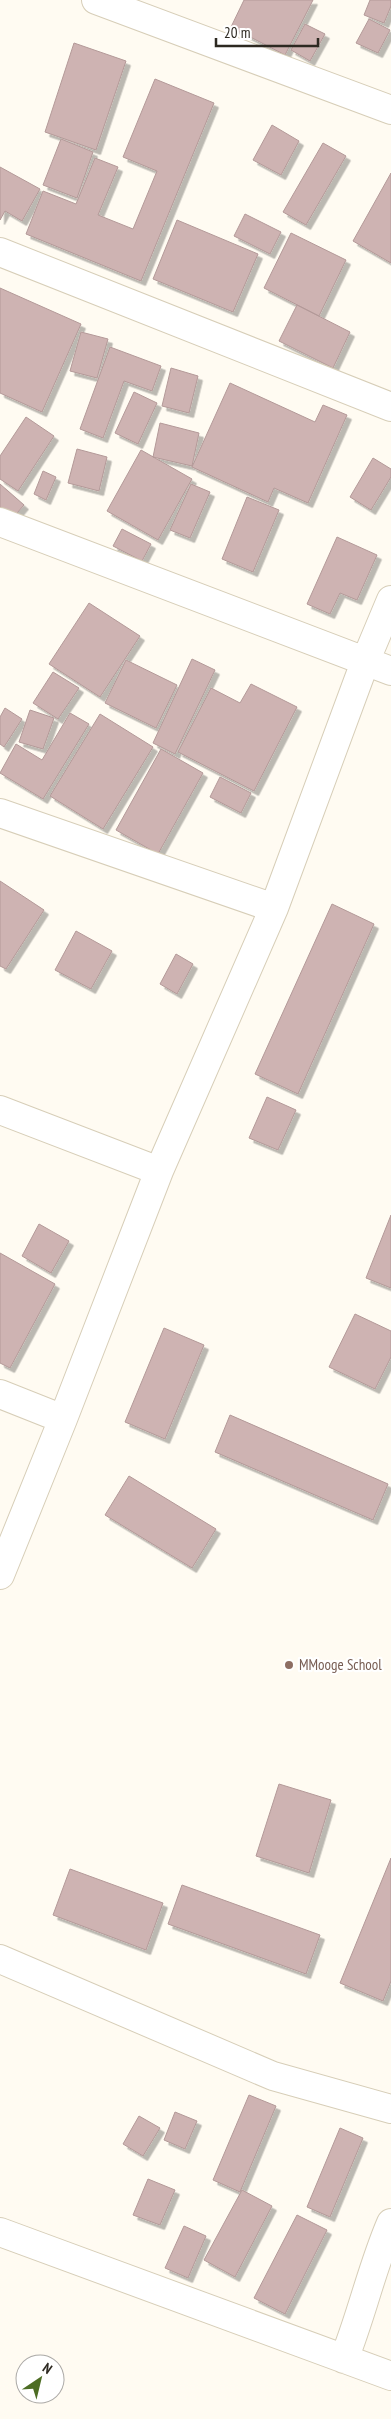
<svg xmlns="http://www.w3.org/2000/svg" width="391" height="2419" font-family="'PT Sans Narrow',sans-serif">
	<defs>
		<filter id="shadow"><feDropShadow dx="4.5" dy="4.5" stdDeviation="0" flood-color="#0004"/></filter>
	</defs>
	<rect width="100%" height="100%" fill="#fffbf2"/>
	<path fill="#ceb3b2" stroke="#b39998" filter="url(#shadow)" d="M244,0H313L285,55L231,27Z
		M370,0H391V6L384,23L364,15Z
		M369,19L390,30L378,53L356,43Z
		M305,24L325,34L310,61L291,50Z
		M74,43L126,61L96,150L45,132Z
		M155,79L214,103L141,281L26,234L43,191L76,204L95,158L118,167L98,215L133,229L157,171L123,157Z
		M272,125L299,141L281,175L253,160Z
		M61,139L93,152L77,198L43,185Z
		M323,143L346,156L306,225L283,212Z
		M0,167L40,189L22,221L5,211L0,220Z
		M391,173V263L353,241Z
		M245,214L281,232L270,254L234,236Z
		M177,220L258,254L233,312L153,279Z
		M291,233L346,260L319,316L264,288Z
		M0,288L81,324L42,412L0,393Z
		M297,305L350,332L333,368L279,341Z
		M81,332L108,339L97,378L70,371Z
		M110,347L161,366L152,391L124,381L103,438L80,429Z
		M171,368L198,376L189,413L162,406Z
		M230,383L315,422L323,405L347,415L308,503L274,488L268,502L192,467Z
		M134,392L157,403L138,444L115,433Z
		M26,417L54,436L18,491L0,479V456Z
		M160,423L199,433L192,466L153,457Z
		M77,449L107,457L99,491L68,483Z
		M141,450L192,479L158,540L107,511Z
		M373,458L391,469V477L371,510L350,497Z
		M43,471L56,477L46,500L34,494Z
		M0,484L24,505L11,520L0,510Z
		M191,484L210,492L190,538L170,530Z
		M247,497L279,510L253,572L222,559Z
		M122,529L151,544L142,561L113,546Z
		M337,537L377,555L357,600L340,593L330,614L307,604Z
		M89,603L140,636L100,697L49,664Z
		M192,659L215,670L175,754L153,743Z
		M126,660L177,685L156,728L105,703Z
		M53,672L79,688L58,719L33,703Z
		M251,684L297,707L254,791L178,752L211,688L240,703Z
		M5,708L22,719L4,747L0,744V717Z
		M30,710L54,718L43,749L19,742Z
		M70,713L89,724L43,799L0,773L16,744L42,760Z
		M100,714L153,747L103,829L50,796Z
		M161,749L203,773L158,854L116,830Z
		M220,777L251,793L241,813L210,797Z
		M0,881L44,910L6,969L0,966Z
		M332,904L374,924L298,1094L255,1074Z
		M76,931L112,951L91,989L55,970Z
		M176,954L193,964L177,994L160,984Z
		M267,1097L296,1110L278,1150L249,1138Z
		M391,1215V1288L366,1278Z
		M39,1224L69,1241L51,1273L22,1256Z
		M0,1253L55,1284L10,1368L0,1363Z
		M355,1314L391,1331V1357L375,1389L329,1367Z
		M164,1328L204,1345L165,1439L125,1422Z
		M230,1415L388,1484L373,1520L215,1452Z
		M129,1476L216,1529L192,1568L105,1515Z
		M279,1784L331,1800L309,1873L256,1856Z
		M391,1858V1981L383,2001L340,1983Z
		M70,1869L163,1903L146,1950L53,1915Z
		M182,1885L320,1935L306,1974L168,1924Z
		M249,2095L276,2106L240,2192L213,2180Z
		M175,2112L197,2121L185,2149L164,2140Z
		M139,2116L160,2128L143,2156L123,2144Z
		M340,2128L363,2138L330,2217L307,2207Z
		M148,2179L175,2190L160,2225L133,2215Z
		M242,2190L272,2206L235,2277L204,2260Z
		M297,2215L327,2230L285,2314L254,2298Z
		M184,2226L206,2236L188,2278L165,2268Z"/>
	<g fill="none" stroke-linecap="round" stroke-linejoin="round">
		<defs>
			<path id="street" d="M0,252L391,407
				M0,522L391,671
				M0,813L274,908
				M0,1110L159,1171
				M0,1394L63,1419
				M0,1575L63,1419L159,1171L274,908L365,662L391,600
				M0,1959L273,2076L391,2109
				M0,2232L391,2376
				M344,2359C362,2314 372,2267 391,2223"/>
			<path id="secondary" d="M96,0L391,110"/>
		</defs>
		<use href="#street" stroke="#d7ceb8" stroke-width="30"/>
		<use href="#secondary" stroke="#d7ceb8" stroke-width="30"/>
		<use href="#street" stroke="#fff" stroke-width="28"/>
		<use href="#secondary" stroke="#fff" stroke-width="28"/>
	</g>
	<circle fill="#8d6e63" stroke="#fff" stroke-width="2" cx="289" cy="1665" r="5"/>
	<g text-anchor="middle" stroke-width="4.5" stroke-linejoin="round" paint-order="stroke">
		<g font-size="15" fill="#785e54" stroke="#fff" text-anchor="start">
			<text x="299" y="1670">MMooge School</text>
		</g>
	</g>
	<g transform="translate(40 2379) rotate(35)"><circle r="24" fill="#ffffff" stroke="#aba9a6"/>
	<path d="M0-4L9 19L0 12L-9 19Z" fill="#4d6d24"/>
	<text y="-8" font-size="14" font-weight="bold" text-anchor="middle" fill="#2d2921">N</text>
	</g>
	<path d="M216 38v8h102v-8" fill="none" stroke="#2d2921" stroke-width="2.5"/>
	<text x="224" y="38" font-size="15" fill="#2d2921" stroke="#ffffff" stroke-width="4" paint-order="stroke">20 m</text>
</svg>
